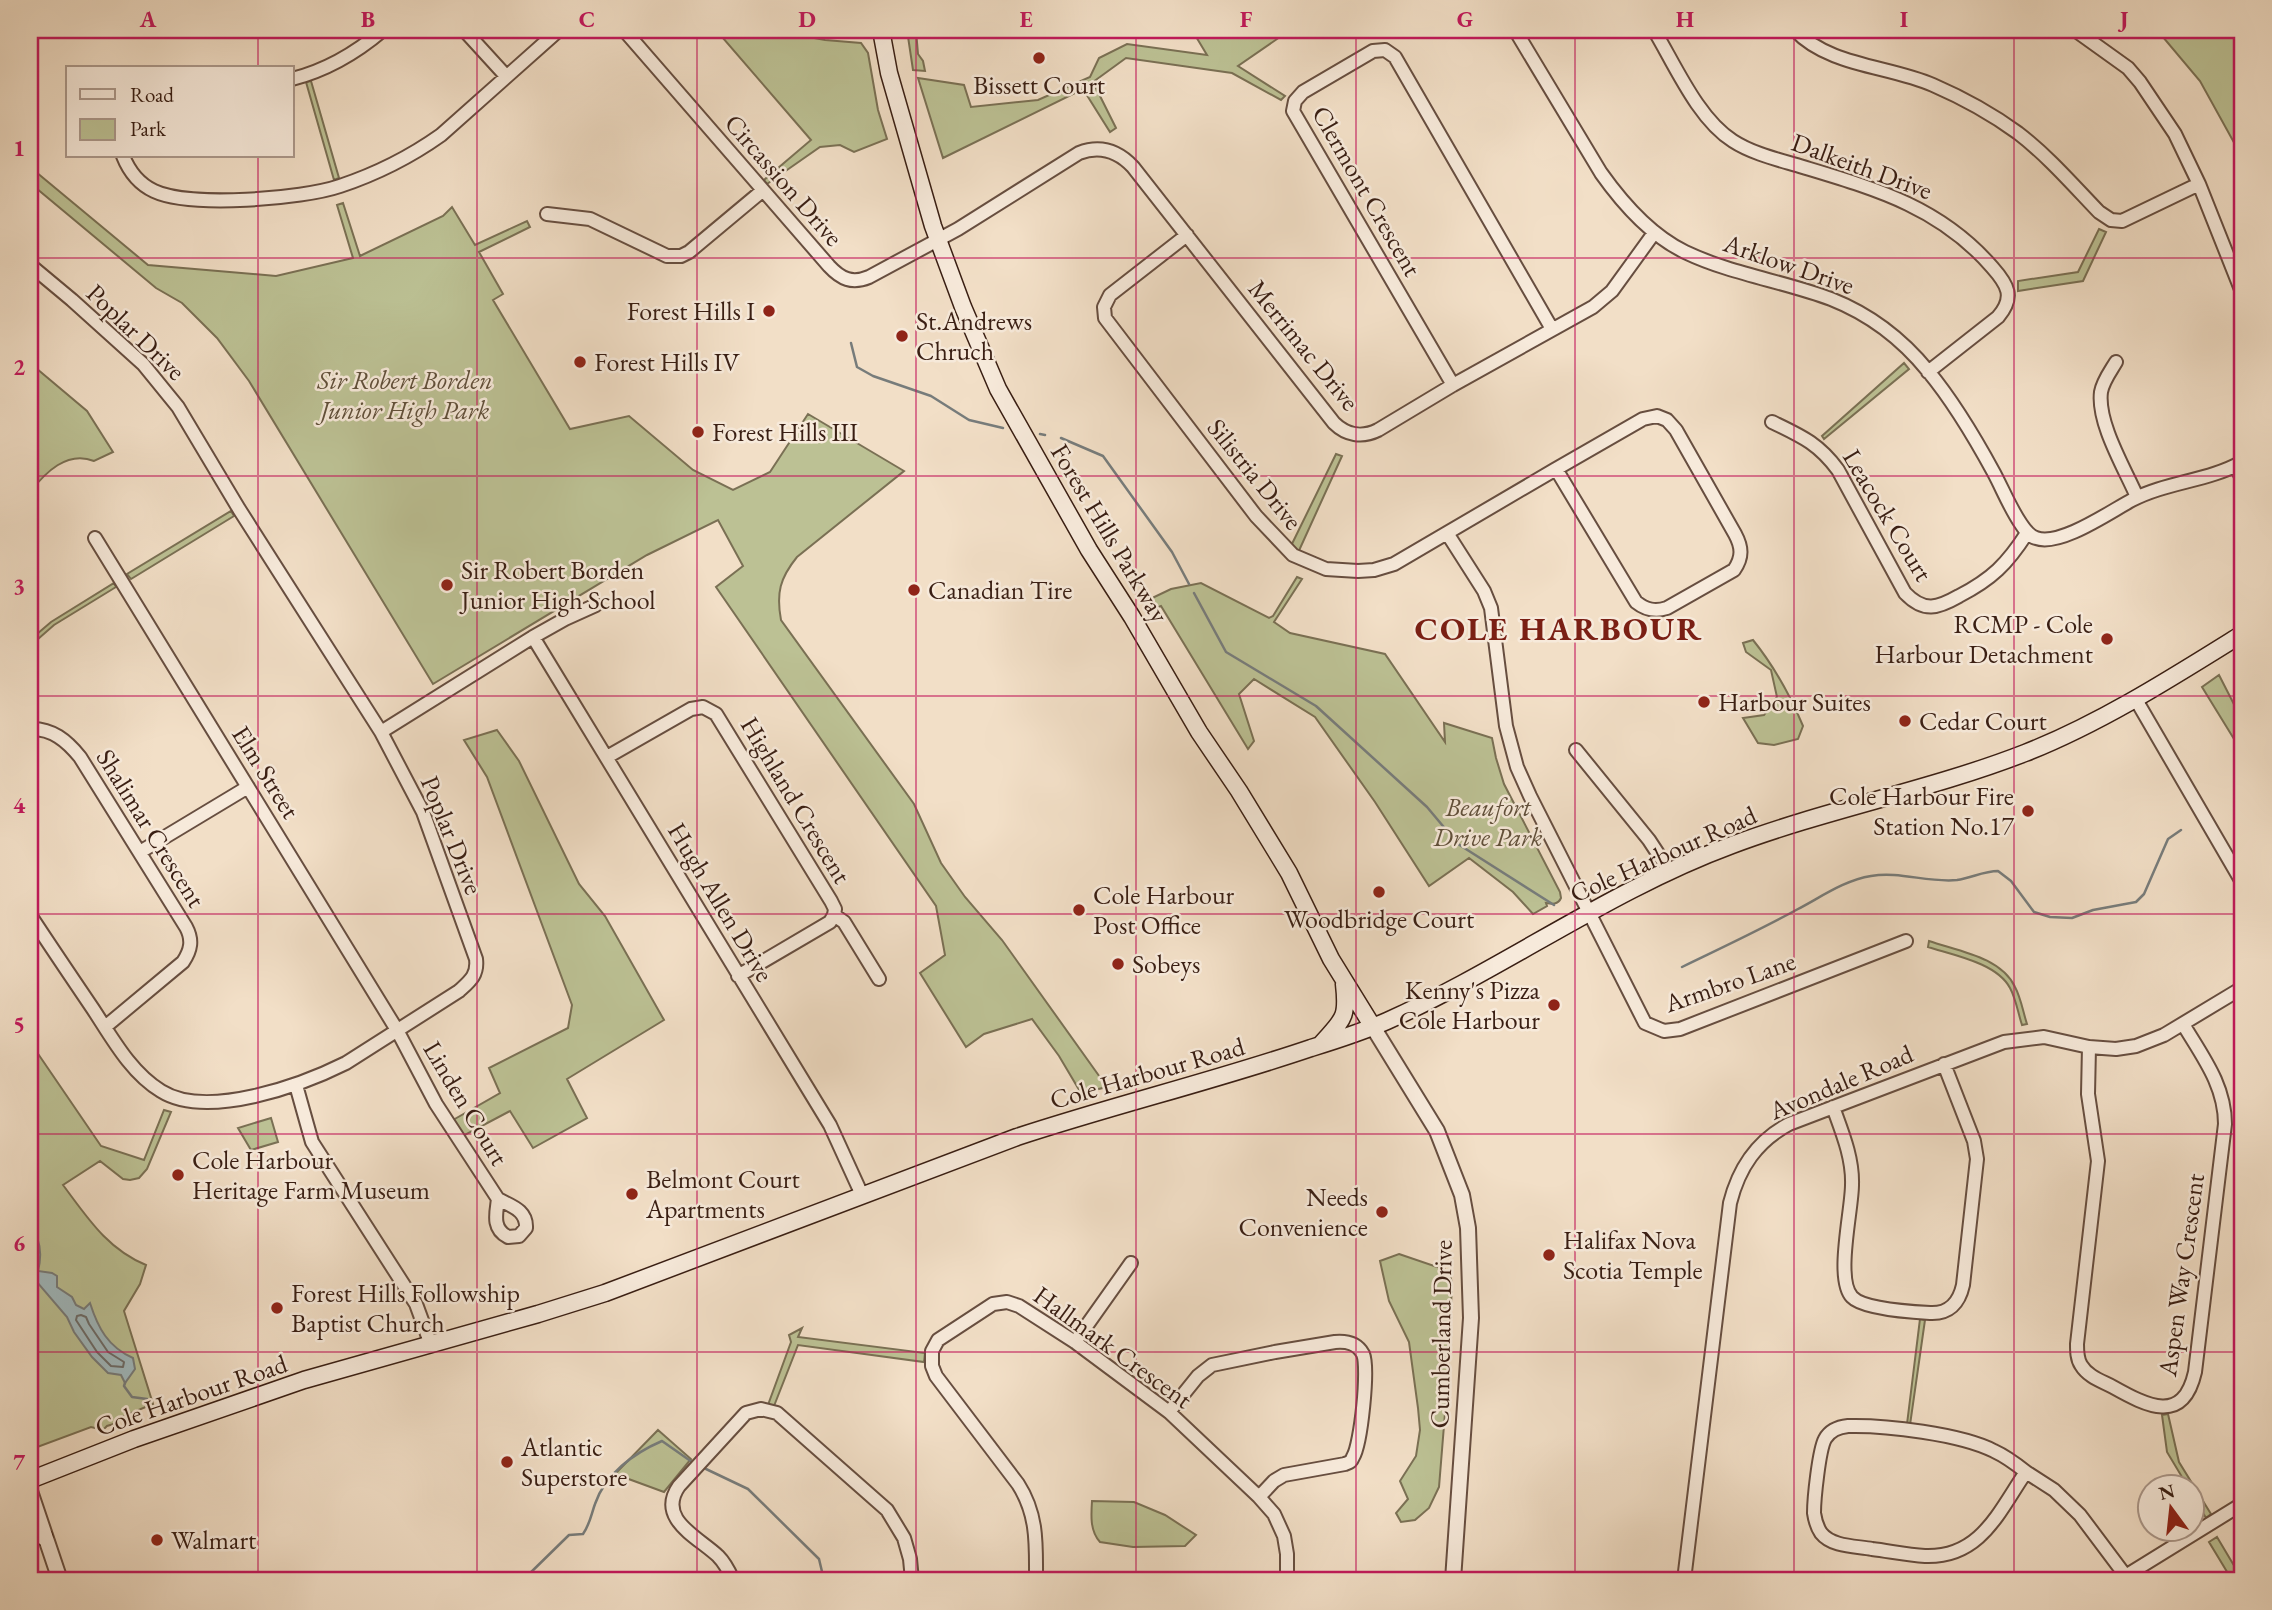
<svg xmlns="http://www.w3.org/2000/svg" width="2272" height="1610" font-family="'EB Garamond',serif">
	<rect width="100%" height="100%" fill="#f2dfc7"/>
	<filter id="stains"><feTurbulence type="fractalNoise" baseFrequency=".00286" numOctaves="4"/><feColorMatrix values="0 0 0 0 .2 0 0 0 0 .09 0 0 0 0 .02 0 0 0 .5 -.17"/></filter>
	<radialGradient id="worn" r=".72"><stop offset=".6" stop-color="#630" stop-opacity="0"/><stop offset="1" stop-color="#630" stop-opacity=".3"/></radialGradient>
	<path fill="#bcc194" stroke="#7a7054" stroke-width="2" d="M716,30H771L825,40L861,43L868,53L878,110L887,139L854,152L840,145L820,147L767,184L764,180L811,140Z
		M907,30H916L918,54L923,61L925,71L913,70Z
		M1192,30H1290L1238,66L1285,96L1281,100L1232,73L1126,58L1093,82L1116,128L1110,132L1083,89L943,158L918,78L964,85L971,107L1038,100L1090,77L1099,58L1127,44L1207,55Z
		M2157,30H2242V157L2200,81Z
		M311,81L339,178L334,180L306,82Z
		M30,167L148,265L276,276L353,258L337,205L343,203L360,256L443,216L452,207L475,245L527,221L530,227L479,252L503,294L493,300L570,429L629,416L693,470L733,490L770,472L808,414L904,471L797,557C780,578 776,593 781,620L914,804L941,863L965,897L1002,940L1107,1087L1081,1093L1059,1056L1032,1019L984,1034L966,1047L920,973L945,955L936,906L716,587L743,566L718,520L647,555L433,684L249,381L217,338L182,303L156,288L30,183Z
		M2099,229L2106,232L2083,281L2018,291V281L2078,272Z
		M30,363L87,411L113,452L94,461C67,450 45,473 30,492Z
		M1904,363L1909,369L1824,439L1822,436Z
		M1336,454L1342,456L1297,555L1289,550Z
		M231,511L234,516L131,579L127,574Z
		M1297,577L1302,579L1274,622L1290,633L1385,654L1445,742L1444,723L1492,738L1496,758L1504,784L1560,892L1561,898C1558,905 1552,904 1546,903L1547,906L1533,914L1513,892L1469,858L1429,886L1375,802L1315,717L1254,679L1239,694L1254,741L1248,749L1161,606L1153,609L1148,600L1171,589L1201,583L1269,618L1273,616Z
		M114,583L116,587L54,625L30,646V640L51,622Z
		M1753,640C1774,666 1790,695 1803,726L1798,739L1774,745L1758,743L1743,718L1764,715L1777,697L1771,670L1746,652L1743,643Z
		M2219,675L2242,720V752L2202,687Z
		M497,730L519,761L579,884L605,916L664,1020L567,1079L587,1118L533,1148L510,1111L463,1136L453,1120L500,1093L489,1068L568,1028L572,1005L487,777L464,740Z
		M1929,941C1958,951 2001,957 2015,987C2021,998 2023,1012 2027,1024L2022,1025C2018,1013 2016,999 2010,988C1997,963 1953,955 1928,947Z
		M30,1042L101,1146L144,1160L164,1110L171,1112L147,1169L139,1178L130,1180L123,1179L100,1161L63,1185C87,1217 107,1249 146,1265L140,1284L124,1311L153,1404L117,1419V1423L107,1426L103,1430L91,1427L32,1449H30Z
		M271,1118L278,1142L251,1150L238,1128Z
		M1399,1254L1449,1271L1452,1283L1448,1376L1439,1487L1429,1508L1415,1520L1401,1522L1396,1513L1408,1499L1400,1481L1416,1456L1420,1430L1418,1408L1409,1342L1389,1301L1380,1261Z
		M1920,1319L1925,1320L1910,1425L1907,1424Z
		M802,1328L798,1337L925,1353L924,1362L798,1345L774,1406L768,1405L791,1342L789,1335Z
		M2168,1414L2179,1462L2211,1514L2206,1518L2192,1494V1488L2188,1487L2167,1452L2162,1415Z
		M658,1430L691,1459L664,1492L615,1474Z
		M1092,1501L1134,1502L1165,1515L1196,1535L1185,1546L1133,1547L1100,1542C1090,1531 1091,1516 1092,1501Z
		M2217,1537L2242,1579V1580H2232L2209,1542Z"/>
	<path fill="#a0bac0" stroke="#777c7b" stroke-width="2" d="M30,1227C41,1239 42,1255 38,1271L52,1273L57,1276V1287L72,1297L76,1305L84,1309L90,1303C98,1328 108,1347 133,1358L135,1369L125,1383L121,1375L108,1373L92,1357L74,1332L67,1317L30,1274V1251L32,1250L30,1248Z"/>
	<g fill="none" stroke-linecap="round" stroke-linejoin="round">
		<path stroke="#6c6c6a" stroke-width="2" d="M81,1315L86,1317L89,1324L108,1352L124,1362L123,1367L111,1366L97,1352L76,1320L77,1316Z"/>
		<path stroke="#777c7b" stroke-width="2.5" d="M2238,52L2242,59
			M851,343L857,367L873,376L931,396L969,420L1003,428
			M1040,434L1045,435
			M1061,438L1103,456L1172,552L1189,584
			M1194,593L1226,652L1316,706L1427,807L1458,844L1554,905
			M1682,967C1721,948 1760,930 1798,909C1821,897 1845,880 1871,876C1900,871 1928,883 1957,880C1971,878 1984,871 1998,871L2011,881L2034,912L2050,917L2072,918L2093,910L2136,902L2144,894L2168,839L2181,830
			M125,1383L124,1386L132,1397L147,1399
			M706,1469L748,1489L819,1559L824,1580
			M523,1580L569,1535L583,1534C590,1524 591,1515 595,1504C605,1474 634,1453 662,1441L692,1462"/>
		<defs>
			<path id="minor" d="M464,30L506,76
				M624,30L829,266C841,279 852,284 869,277L958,229L1079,153C1100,145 1118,151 1133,167L1334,423C1346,435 1362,438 1378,430L1453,385L1593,307L1612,291L1654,233
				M1515,30L1601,173C1623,204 1650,235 1685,252C1731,274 1783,281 1831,299C1869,314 1902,339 1928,371C1953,401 1975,438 1994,473C2003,490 2010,508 2021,524C2025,530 2029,536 2036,538C2060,547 2111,511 2132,500C2166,482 2209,481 2242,462
				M1654,30C1675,65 1698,119 1733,141C1753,154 1780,160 1803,167C1876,189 1940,207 1992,267C2008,285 2015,297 1998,317L1928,372
				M1795,30C1828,66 1890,66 1933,85C1963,98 1992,114 2018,133C2048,156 2073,185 2099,212L2111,220L2122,221L2199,184
				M2075,30L2128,68L2140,82L2175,134L2199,184L2242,292
				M292,79C328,70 356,53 383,30
				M123,156C129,171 139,184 154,191C190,208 302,199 340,186C376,174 410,157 441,135L559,30
				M547,214L590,219L667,256H681L689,252L762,191
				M1187,235L1110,295L1104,307L1105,318L1256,516L1293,555L1326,569L1358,571L1374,570L1394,564L1556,469
				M30,265L72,300L143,364L178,407L239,509L381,732L423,812L476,959C478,975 470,981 459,991L346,1063C302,1085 207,1120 161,1091C131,1073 112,1038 93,1009C72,978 51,947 30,915
				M2116,362C2110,372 2103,381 2101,392C2097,423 2125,469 2137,497
				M1453,385L1293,111L1295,101L1303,92L1373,51L1385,50L1395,57L1552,329
				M1657,416L1667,420L1676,430L1735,534C1742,547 1743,557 1734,570L1667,608C1655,612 1646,610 1636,602L1556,469L1643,419Z
				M1772,422C1801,436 1818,443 1838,470L1905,593C1924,613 1938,608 1959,596C1992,579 2007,564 2027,533
				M2236,466L2242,479
				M1447,533L1484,591L1491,608L1506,726L1517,767L1530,796L1645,1023L1664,1031L1680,1029L1906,941
				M95,538L397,1030L436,1104L498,1199
				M533,637L830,1125L862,1195
				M2135,698L2242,882
				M30,729C52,728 67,741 80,757L186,927C193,940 191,950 183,962L105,1027
				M381,732L533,637L565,619L596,605
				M1576,750L1649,840L1670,872
				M607,757L691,709L703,707L716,714L831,901L835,909L834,915L844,922L879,979
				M140,852L248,787
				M738,976L830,922L834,915
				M2089,1047L2088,1094L2098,1161L2077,1344C2077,1351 2077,1359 2081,1365C2088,1377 2102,1381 2113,1387C2147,1406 2183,1425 2195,1372L2225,1124C2225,1085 2202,1056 2183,1024
				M296,1085L312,1142L416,1304L431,1345
				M1833,1107C1842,1132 1853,1158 1852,1185C1852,1210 1835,1279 1852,1297C1863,1309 1912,1312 1930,1313C1949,1314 1959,1303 1963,1285L1977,1159L1974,1141L1944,1064
				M498,1199C511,1206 527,1210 526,1228L519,1236L508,1237C492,1229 496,1214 498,1199Z
				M1075,1342L1131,1263
				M1169,1412L1198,1376L1212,1365L1275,1352L1335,1342C1347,1341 1357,1343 1363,1354C1369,1368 1361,1444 1353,1457C1351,1462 1350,1462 1345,1464L1284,1475L1274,1481L1259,1497
				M1848,1426C1885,1425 1961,1434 1994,1451C2005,1456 2016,1464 2026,1472C1999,1511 1981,1558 1925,1556C1907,1555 1889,1551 1872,1549C1856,1546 1832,1547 1821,1533C1817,1527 1815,1520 1814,1513C1814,1499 1819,1450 1825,1439C1830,1430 1838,1427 1848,1426Z
				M2026,1472L2054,1490L2080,1515L2125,1575
				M733,1580C729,1571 725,1563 718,1556C698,1537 656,1519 679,1486L746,1413L761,1409L777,1413L887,1510L904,1538L910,1559L912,1580
				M1036,1580C1036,1545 1038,1515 1018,1484L936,1376L932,1366V1351L938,1340L993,1304L1007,1302L1019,1306L1075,1342L1169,1412L1259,1497L1274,1514L1284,1536L1287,1554V1580
				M1684,1580L1730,1203C1739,1167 1757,1141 1789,1124L2004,1042L2044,1037L2089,1047L2116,1049L2136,1046L2164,1035L2242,988
				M2119,1580L2242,1504"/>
			<path id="tertiary" d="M1373,1027L1437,1131L1462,1195L1468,1228L1471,1318L1453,1580
				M30,1491L60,1580"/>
			<path id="secondary" d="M881,30L889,73L933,226L963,307L998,389L1089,550L1132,617L1199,732L1239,791L1289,873L1331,959L1373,1027
				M1321,1044C1343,1019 1348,1019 1344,984
				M30,1480L134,1439L304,1380L538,1314L605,1293L1017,1137C1114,1105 1214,1081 1311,1048C1337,1040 1362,1032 1387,1021C1505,968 1610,890 1732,845C1828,809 1930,790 2025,753C2101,723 2173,677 2242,634
				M30,1527L44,1537"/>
		</defs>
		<use href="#minor" stroke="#674e40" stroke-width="16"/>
		<use href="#tertiary" stroke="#674e40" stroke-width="18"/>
		<use href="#secondary" stroke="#391e13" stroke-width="19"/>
		<use href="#minor" stroke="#f7eadb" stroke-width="12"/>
		<use href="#tertiary" stroke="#f7eadb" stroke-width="14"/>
		<use href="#secondary" stroke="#f7eadb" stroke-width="16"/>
	</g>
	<path fill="none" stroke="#c2185b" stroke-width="2" stroke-opacity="0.55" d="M258,30V68M477,30V1580M697,30V1580M916,30V1580M1136,30V1580M1356,30V1580M1575,30V1580M1794,30V1580M2014,30V1580M258,156V1580M30,258H2242M30,476H2242M30,696H2242M30,914H2242M30,1134H2242M30,1352H2242"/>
	<g fill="#8f2418" stroke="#f7eadb" stroke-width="2.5">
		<circle cx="1039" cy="58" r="7"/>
		<circle cx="769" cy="311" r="7"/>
		<circle cx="902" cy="336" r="7"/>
		<circle cx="580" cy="362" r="7"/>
		<circle cx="698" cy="432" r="7"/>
		<circle cx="447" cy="585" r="7"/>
		<circle cx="914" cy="590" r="7"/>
		<circle cx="2107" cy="639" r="7"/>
		<circle cx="1704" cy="702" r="7"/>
		<circle cx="1905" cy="721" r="7"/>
		<circle cx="2028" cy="811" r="7"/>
		<circle cx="1379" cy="892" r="7"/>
		<circle cx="1079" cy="910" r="7"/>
		<circle cx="1118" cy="964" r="7"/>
		<circle cx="1554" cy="1005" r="7"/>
		<circle cx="178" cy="1175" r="7"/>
		<circle cx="632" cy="1194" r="7"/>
		<circle cx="1382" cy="1212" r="7"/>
		<circle cx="1549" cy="1255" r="7"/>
		<circle cx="277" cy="1308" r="7"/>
		<circle cx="507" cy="1462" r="7"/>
		<circle cx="157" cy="1540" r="7"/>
	</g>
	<g text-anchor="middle" stroke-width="5" stroke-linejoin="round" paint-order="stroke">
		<g font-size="26" fill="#391e13" stroke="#f7eadb" text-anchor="start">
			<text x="1039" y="94" text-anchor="middle">Bissett Court</text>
			<text x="755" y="320" text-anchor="end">Forest Hills I</text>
			<text x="916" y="330">St.Andrews<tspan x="916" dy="30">Chruch</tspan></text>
			<text x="594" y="371">Forest Hills IV</text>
			<text x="712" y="441">Forest Hills III</text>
			<text x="461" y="579">Sir Robert Borden<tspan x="461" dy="30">Junior High School</tspan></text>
			<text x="928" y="599">Canadian Tire</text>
			<text x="2093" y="633" text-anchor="end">RCMP - Cole<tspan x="2093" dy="30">Harbour Detachment</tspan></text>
			<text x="1718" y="711">Harbour Suites</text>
			<text x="1919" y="730">Cedar Court</text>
			<text x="2014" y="805" text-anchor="end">Cole Harbour Fire<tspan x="2014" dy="30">Station No.17</tspan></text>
			<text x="1093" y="904">Cole Harbour<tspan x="1093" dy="30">Post Office</tspan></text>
			<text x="1379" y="928" text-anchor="middle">Woodbridge Court</text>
			<text x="1132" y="973">Sobeys</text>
			<text x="1540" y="999" text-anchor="end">Kenny's Pizza<tspan x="1540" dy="30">Cole Harbour</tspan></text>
			<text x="192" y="1169">Cole Harbour<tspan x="192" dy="30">Heritage Farm Museum</tspan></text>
			<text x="646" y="1188">Belmont Court<tspan x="646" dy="30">Apartments</tspan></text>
			<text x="1368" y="1206" text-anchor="end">Needs<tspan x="1368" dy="30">Convenience</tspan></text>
			<text x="1563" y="1249">Halifax Nova<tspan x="1563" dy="30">Scotia Temple</tspan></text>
			<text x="291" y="1302">Forest Hills Followship<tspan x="291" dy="30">Baptist Church</tspan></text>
			<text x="521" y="1456">Atlantic<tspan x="521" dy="30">Superstore</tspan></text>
			<text x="171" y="1549">Walmart</text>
		</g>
		<g font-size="26" fill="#391e13" stroke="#f7eadb">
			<text transform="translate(1862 166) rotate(20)" y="9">Dalkeith Drive</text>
			<text transform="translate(784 180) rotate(49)" y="9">Circassion Drive</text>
			<text transform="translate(1367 191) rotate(60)" y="9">Clermont Crescent</text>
			<text transform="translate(1789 264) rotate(19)" y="9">Arklow Drive</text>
			<text transform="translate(136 332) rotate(44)" y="9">Poplar Drive</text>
			<text transform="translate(1304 345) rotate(51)" y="9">Merrimac Drive</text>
			<text transform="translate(1255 474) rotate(51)" y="9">Silistria Drive</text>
			<text transform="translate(1888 515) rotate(59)" y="9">Leacock Court</text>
			<text transform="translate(1110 533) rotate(59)" y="9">Forest Hills Parkway</text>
			<text transform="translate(266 772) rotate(58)" y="9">Elm Street</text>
			<text transform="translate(796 800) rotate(59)" y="9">Highland Crescent</text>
			<text transform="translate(151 828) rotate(58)" y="9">Shalimar Crescent</text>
			<text transform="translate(452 835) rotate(68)" y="9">Poplar Drive</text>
			<text transform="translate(1663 854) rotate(-24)" y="9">Cole Harbour Road</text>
			<text transform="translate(721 902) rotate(59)" y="9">Hugh Allen Drive</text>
			<text transform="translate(1730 982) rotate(-19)" y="9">Armbro Lane</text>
			<text transform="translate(1147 1073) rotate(-16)" y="9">Cole Harbour Road</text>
			<text transform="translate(1841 1082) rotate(-23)" y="9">Avondale Road</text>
			<text transform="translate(466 1103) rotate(59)" y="9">Linden Court</text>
			<text transform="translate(2181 1275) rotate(-82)" y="9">Aspen Way Crescent</text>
			<text transform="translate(1441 1334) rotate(-89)" y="9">Cumberland Drive</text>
			<text transform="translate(1113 1347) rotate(36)" y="9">Hallmark Crescent</text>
			<text transform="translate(191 1395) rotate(-19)" y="9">Cole Harbour Road</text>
		</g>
		<g font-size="26" font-style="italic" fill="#604f3a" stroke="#f7eadb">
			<text x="405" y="389">Sir Robert Borden<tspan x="405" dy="30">Junior High Park</tspan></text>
			<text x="1488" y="816">Beaufort<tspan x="1488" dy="30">Drive Park</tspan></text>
		</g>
		<g font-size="33" font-weight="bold" letter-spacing="2" fill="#7a1f14" stroke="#f7eadb">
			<text x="1559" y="640">COLE HARBOUR</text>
		</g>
	</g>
	<rect width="2272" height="1610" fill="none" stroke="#f2dfc7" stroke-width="77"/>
	<rect x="66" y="66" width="228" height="91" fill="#f7eadb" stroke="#ab988b" stroke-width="2"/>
	<rect x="80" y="89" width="35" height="10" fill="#f7eadb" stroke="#ab988b" stroke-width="2"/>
	<text x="130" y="102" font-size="21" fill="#391e13">Road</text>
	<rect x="80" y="119" width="35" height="21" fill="#bcc194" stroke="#ab988b" stroke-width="2"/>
	<text x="130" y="136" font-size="21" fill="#391e13">Park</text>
	<g transform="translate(2171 1508) rotate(345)"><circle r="33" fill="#f7eadb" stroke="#ab988b" stroke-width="2"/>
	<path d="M0-5L12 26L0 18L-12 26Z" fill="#8f2418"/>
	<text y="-10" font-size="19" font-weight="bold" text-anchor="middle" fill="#391e13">N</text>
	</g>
	<rect x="38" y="38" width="2196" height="1534" fill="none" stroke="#c2185b" stroke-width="2.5"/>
	<g font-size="23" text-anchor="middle" font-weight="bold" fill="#c2185b">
		<text x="148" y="27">A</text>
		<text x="368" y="27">B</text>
		<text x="587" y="27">C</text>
		<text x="807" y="27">D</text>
		<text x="1026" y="27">E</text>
		<text x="1246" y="27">F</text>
		<text x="1465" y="27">G</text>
		<text x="1685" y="27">H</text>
		<text x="1904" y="27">I</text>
		<text x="2124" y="27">J</text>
		<text x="19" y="156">1</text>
		<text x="19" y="375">2</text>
		<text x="19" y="594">3</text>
		<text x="19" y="813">4</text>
		<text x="19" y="1032">5</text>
		<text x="19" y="1251">6</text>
		<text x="19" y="1470">7</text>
	</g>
	<rect width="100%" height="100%" filter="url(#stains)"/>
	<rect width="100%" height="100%" fill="url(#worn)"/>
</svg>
